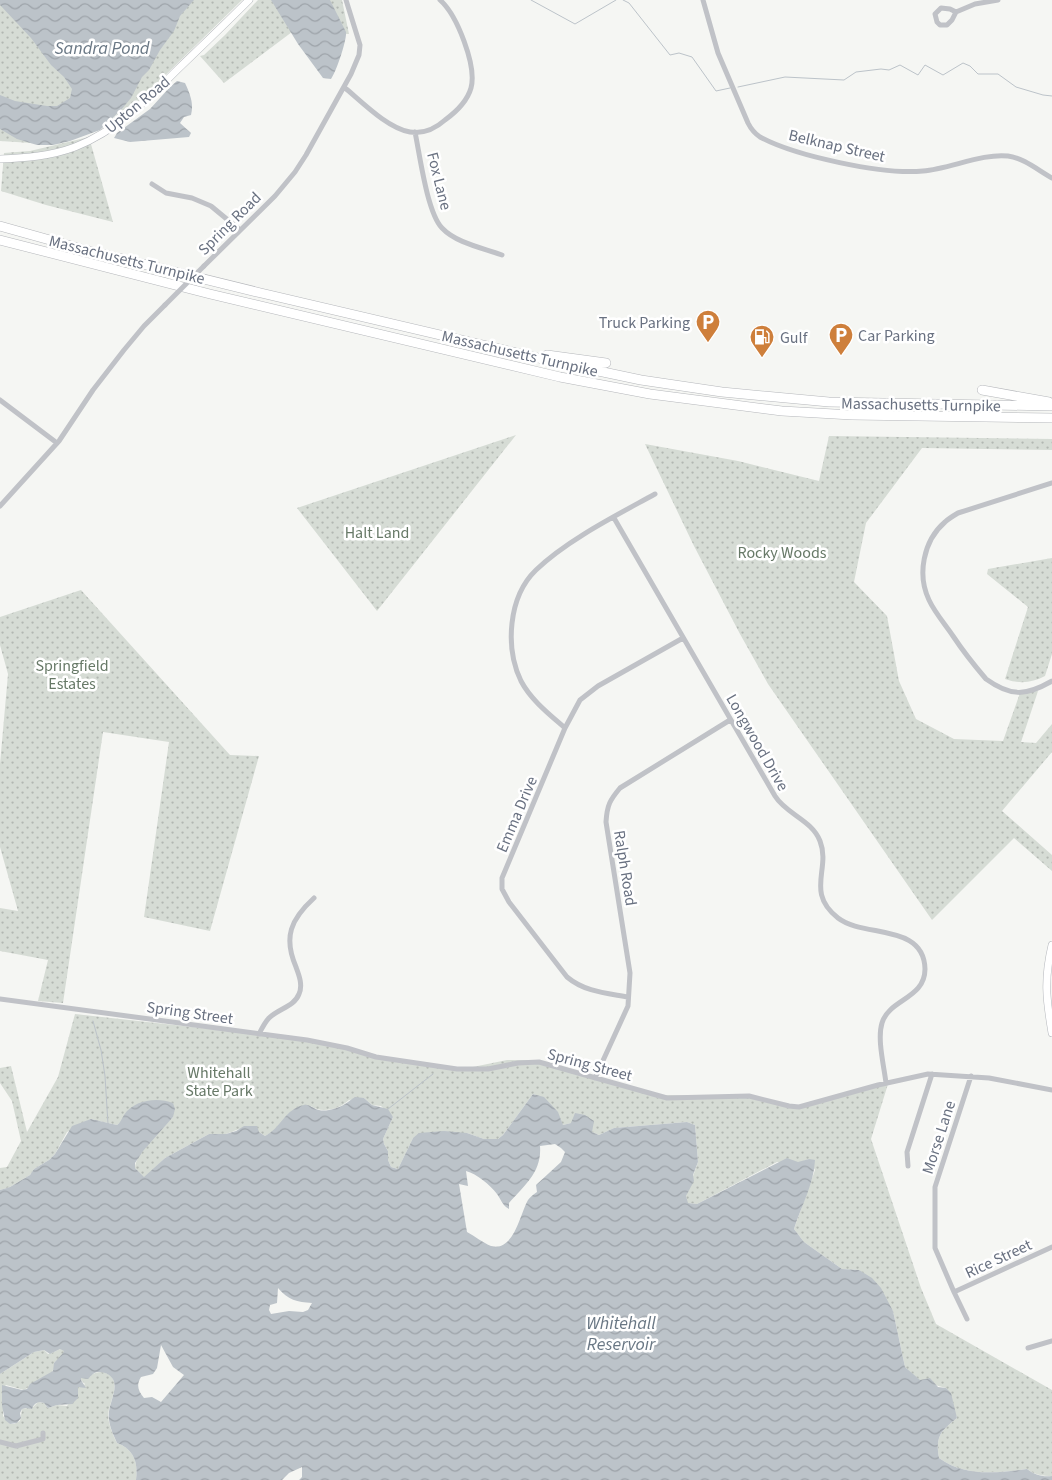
<svg xmlns="http://www.w3.org/2000/svg" width="1052" height="1480" font-family="'Source Sans 3',sans-serif">
	<defs>
		<pattern id="grass-dots" width="8" height="8" patternUnits="userSpaceOnUse" patternTransform="scale(1.25)"><rect width="8" height="8" fill="#d6dcd5"/><path d="M2 2h.1M6 6h.1" fill="none" stroke="#b2b7b2" stroke-width="1.8" stroke-linecap="round"/></pattern>
		<pattern id="water-waves" width="16" height="10" patternUnits="userSpaceOnUse" patternTransform="scale(1.25)"><rect width="16" height="10" fill="#bcc3c9"/><path d="M0 5q4-4 8 0t8 0" fill="none" stroke="#9da3a9"/></pattern>
	</defs>
	<rect width="100%" height="100%" fill="#f5f6f3"/>
	<path fill="url(#grass-dots)" d="M0,0H242L141,99L119,118L106,125L121,110L48,144L0,141Z
		M258,0H342L349,34L292,32L224,83L200,56L204,55L225,35Z
		M89,137L113,222L46,205L1,191L4,153L30,151Z
		M516,435L377,611L297,508Z
		M829,436L1052,439V450L922,448L866,523L854,582L887,616L899,681L916,719L954,739L1003,741L1020,693L1038,691L1021,742L1036,743L1052,724V752L1002,811L1052,855V871L1014,838L932,920L768,684L740,634L694,546L645,444L738,461L819,481Z
		M1052,558V654L1045,676C1032,683 1019,684 1005,679L1028,607L987,574L988,569Z
		M81,590L230,755L259,756L210,931L144,917L169,742L103,732L63,1003L38,1001L48,960L0,951V908L18,911L0,847V764L8,674L0,645V617Z
		M75,1014L291,1038L436,1068H468L507,1060H531L662,1095L738,1096L802,1108L888,1084L871,1139L921,1288L936,1324L1052,1390V1476C1042,1476 1035,1475 1027,1469C997,1473 965,1477 939,1458C935,1436 941,1431 957,1418L946,1388L920,1381L905,1367L893,1311L859,1270L842,1269L804,1242L794,1229L815,1170L809,1159L798,1163L777,1162L697,1204L687,1203L686,1196L698,1162L695,1125L687,1122L614,1128L599,1135L571,1123L563,1125C554,1110 550,1099 533,1094L503,1135L498,1139H484L467,1133L413,1138L398,1169L391,1167L388,1160V1151L384,1144L383,1139L393,1117L381,1106L372,1105L364,1098L349,1100C340,1109 321,1114 311,1106L286,1117L273,1132L265,1136L259,1132L239,1129L226,1134H209L165,1158L144,1178L135,1168C136,1152 161,1128 173,1117L121,1122L117,1125L91,1119L67,1132L55,1154L49,1160L34,1169L30,1175L10,1187L0,1190V1168L7,1167L21,1141L12,1101L0,1083V1068L11,1066L27,1132L58,1077Z
		M60,1349L64,1350V1353L54,1363V1369L51,1373L24,1390L6,1385L3,1388V1416L10,1424H14L20,1421L22,1409L33,1407L38,1402L44,1403L48,1408L57,1405L67,1406L78,1393V1387H82L85,1384L81,1380V1377H90L91,1375C96,1372 101,1371 106,1373C124,1381 108,1403 108,1416C109,1426 113,1435 117,1443C135,1450 138,1463 136,1480H0V1374L34,1352L44,1350L48,1354L52,1353Z"/>
	<path fill="url(#water-waves)" fill-rule="evenodd" d="M0,0H194L180,16L174,31L160,50L149,70L142,77L131,98L121,110L100,130L70,141L53,145H37L17,139L0,129V95L15,101L47,106H57L70,98L72,89L64,77L51,65L31,38L0,5Z
		M271,0H330L346,32C347,40 336,72 331,79L323,78L298,44Z
		M177,81L185,83C190,94 194,103 191,115L184,117L180,123L191,133L189,137L130,142L114,138L117,133L150,109L170,87Z
		M533,1094L544,1097L558,1112L563,1125L571,1123L575,1113L585,1115L594,1121L592,1132L599,1135L614,1128L687,1122L695,1125L698,1162L693,1175L694,1181L686,1196L688,1203L697,1204L787,1158L798,1162L809,1159L815,1160C814,1184 801,1206 794,1229L804,1242L842,1269L859,1270L872,1278L881,1288L893,1311L905,1367L920,1380L930,1378L938,1387L946,1388L951,1393L957,1418C941,1431 935,1436 939,1458C965,1477 997,1473 1027,1469C1035,1475 1042,1477 1052,1476V1480H299L302,1477V1467L289,1473L282,1480H136C138,1463 135,1450 117,1443C114,1436 110,1428 109,1420C106,1405 123,1385 109,1375C105,1372 101,1372 97,1372C93,1373 91,1376 88,1379L81,1378V1380L86,1388L78,1387V1398L72,1404L57,1405L48,1408L44,1403C38,1401 34,1403 32,1409L26,1408L22,1409L20,1413L21,1418L17,1423L10,1424L5,1420L2,1406V1385L22,1390L27,1389L30,1384L53,1371L54,1363L63,1353L64,1351L60,1349L50,1354L44,1350L34,1352L0,1374V1190L10,1187L30,1175L34,1169L49,1160L55,1154L72,1126L91,1119L117,1125C121,1122 121,1120 124,1115C134,1100 157,1097 173,1103L175,1109L173,1117L143,1151L135,1163V1168L144,1177L165,1158L209,1134H226L236,1131L244,1126H257L259,1132L265,1136C280,1129 286,1108 304,1105C310,1104 313,1109 319,1110C326,1112 339,1108 345,1104C349,1102 351,1099 355,1097L364,1098L372,1105L388,1109L393,1117L383,1139L384,1144L388,1151V1160L391,1167L398,1169L413,1138L419,1133L444,1131L467,1133L484,1139H498L503,1135ZM555,1144L561,1148L565,1152L561,1162L536,1185L537,1192C533,1195 530,1197 528,1200C520,1214 514,1252 491,1246C483,1243 475,1236 467,1232L459,1184L468,1186L466,1171C477,1174 490,1185 497,1194C502,1201 502,1205 509,1209V1203C525,1185 542,1172 540,1146ZM278,1288C288,1300 297,1302 312,1303L308,1310L303,1312L289,1311L271,1314L269,1310L270,1305L277,1303ZM161,1345L173,1367L184,1375L161,1402L152,1397L144,1398C138,1391 136,1385 141,1377L153,1374L157,1368Z"/>
	<g fill="none" stroke-linecap="round" stroke-linejoin="round">
		<path stroke="#bcc3c9" stroke-width="1" d="M531,0L575,24L616,0
			M623,0L629,3L670,55L679,53L692,57L716,91L730,88
			M738,87L785,77L844,80L856,72L881,69L889,70L900,65L918,75L925,65L943,75L963,63L970,66L978,74H998L1016,87L1043,95L1052,96
			M93,1021L101,1050L105,1076L108,1124
			M388,1109L433,1074"/>
		<defs>
			<path id="secondary" d="M0,159C26,158 51,156 75,147C116,131 147,100 178,69C202,46 226,23 249,0
				M1052,945C1044,979 1046,998 1052,1033"/>
			<path id="highway" d="M0,226L82,249L261,293L551,361L641,380L722,392L829,402L1052,406
				M0,240L210,294L560,377L650,394L782,411L852,415L1052,418
				M547,355L606,363
				M982,390L1049,402"/>
		</defs>
		<use href="#secondary" stroke="#b5b8bd" stroke-width="8"/>
		<use href="#highway" stroke="#b5b7bb" stroke-width="10"/>
		<path stroke="#c0c2c7" stroke-width="5" d="M703,0L718,53L748,123C751,129 754,133 760,137C795,156 883,175 923,171C949,169 983,153 1008,156C1024,158 1039,171 1052,178
			M956,12L950,9L941,8L935,14L937,22L940,25H947L952,20L956,12L975,4L998,0
			M344,87C361,101 387,128 410,132C423,134 435,129 445,120C456,112 467,102 471,88C477,66 457,15 440,0
			M415,132C420,156 427,212 442,228C456,243 483,248 502,255
			M152,184L166,193L192,198L211,206L240,230
			M204,266L275,196L295,172L306,155L351,74L359,55L360,45L346,0
			M0,400L57,443
			M1052,483L958,513C953,516 948,519 945,522C923,541 917,575 929,600C935,613 945,624 953,636C963,651 974,665 986,679C1011,697 1026,696 1052,681
			M0,506L59,441L93,390L124,350L144,326L165,305
			M614,518L775,796C786,814 812,820 820,841C831,869 805,892 838,918C864,938 924,923 925,969C925,999 889,999 882,1023C877,1039 884,1066 886,1083
			M565,728C549,714 531,700 521,681C505,648 508,597 536,570C567,540 617,515 655,494
			M628,997C606,993 585,992 567,977L509,902L502,889V878L565,728L580,700L598,686L683,638
			M0,999L307,1040L347,1048L376,1057L457,1069H488L518,1063L539,1062L667,1098L749,1096L789,1106L799,1107L878,1085L928,1074L989,1078L1052,1090
			M259,1034C262,1028 265,1022 269,1018C279,1008 294,1007 299,994C303,985 299,975 296,967C283,937 291,919 314,898
			M595,1078L628,1006L630,973L606,822C607,805 610,800 620,788L730,720
			M908,1166L907,1152L932,1074
			M954,1292L1052,1247
			M967,1319L954,1292L935,1248V1187L971,1076
			M1028,1348L1052,1341
			M0,1442L16,1446L43,1439V1433"/>
		<use href="#secondary" stroke="#fff" stroke-width="7"/>
		<use href="#highway" stroke="#fff" stroke-width="9"/>
		<path stroke="#c0c2c7" stroke-width="5" d="M165,305L204,266"/>
	</g>
	<defs>
		<symbol id="parking-pin" viewBox="-11 -11 22 30"><path d="M0 17L-7.5 6A9.5 9.5 0 1 1 7.5 6Z" fill="#ce7f3b" stroke="#fff"/><path d="M-3.5-5.5H1a3.5 3.5 0 0 1 0 7H-1V5.5H-3.5ZM-1-3.4V-.6H.8a1.4 1.4 0 0 0 0-2.8Z" fill="#fff"/></symbol>
		<symbol id="fuel-pin" viewBox="-11 -11 22 30"><path d="M0 17L-7.5 6A9.5 9.5 0 1 1 7.5 6Z" fill="#ce7f3b" stroke="#fff"/><path d="M-5.5-6h7V0h2V4h1.3V-2.5L3-4.5l.8-.8L6-3V5H2.5V1h-1V6h-7ZM-4.2-4.7v3.2H.2V-4.7Z" fill="#fff"/></symbol>
	</defs>
	<g fill-rule="evenodd">
		<use href="#parking-pin" x="694" y="308" width="28" height="38"/>
		<use href="#parking-pin" x="827" y="321" width="28" height="38"/>
		<use href="#fuel-pin" x="748" y="323" width="28" height="38"/>
	</g>
	<g text-anchor="middle" stroke-width="5" stroke-linejoin="round" paint-order="stroke">
		<g font-size="16" fill="#697181" stroke="#fff">
			<text transform="translate(137 104) rotate(-40)" y="6">Upton Road</text>
			<text transform="translate(837 145) rotate(13)" y="6">Belknap Street</text>
			<text transform="translate(440 181) rotate(76)" y="6">Fox Lane</text>
			<text transform="translate(229 223) rotate(-45)" y="6">Spring Road</text>
			<text transform="translate(127 259) rotate(14)" y="6">Massachusetts Turnpike</text>
			<text transform="translate(520 353) rotate(13)" y="6">Massachusetts Turnpike</text>
			<text transform="translate(921 404) rotate(1)" y="6">Massachusetts Turnpike</text>
			<text transform="translate(758 742) rotate(60)" y="6">Longwood Drive</text>
			<text transform="translate(516 814) rotate(-67)" y="6">Emma Drive</text>
			<text transform="translate(626 868) rotate(81)" y="6">Ralph Road</text>
			<text transform="translate(190 1012) rotate(8)" y="6">Spring Street</text>
			<text transform="translate(590 1064) rotate(15)" y="6">Spring Street</text>
			<text transform="translate(938 1137) rotate(-72)" y="6">Morse Lane</text>
			<text transform="translate(998 1258) rotate(-25)" y="6">Rice Street</text>
		</g>
		<g font-size="16" fill="#697181" stroke="#fff" text-anchor="start">
			<text x="690" y="328" text-anchor="end">Truck Parking</text>
			<text x="858" y="341">Car Parking</text>
			<text x="780" y="343">Gulf</text>
		</g>
		<g font-size="16" fill="#677967" stroke="#fff">
			<text x="377" y="538">Halt Land</text>
			<text x="782" y="558">Rocky Woods</text>
			<text x="72" y="671">Springfield<tspan x="72" dy="18">Estates</tspan></text>
			<text x="219" y="1078">Whitehall<tspan x="219" dy="18">State Park</tspan></text>
		</g>
		<g font-size="18" font-style="italic" fill="#697784" stroke="#fff">
			<text x="102" y="54">Sandra Pond</text>
			<text x="621" y="1329">Whitehall<tspan x="621" dy="21">Reservoir</tspan></text>
		</g>
	</g>
</svg>
